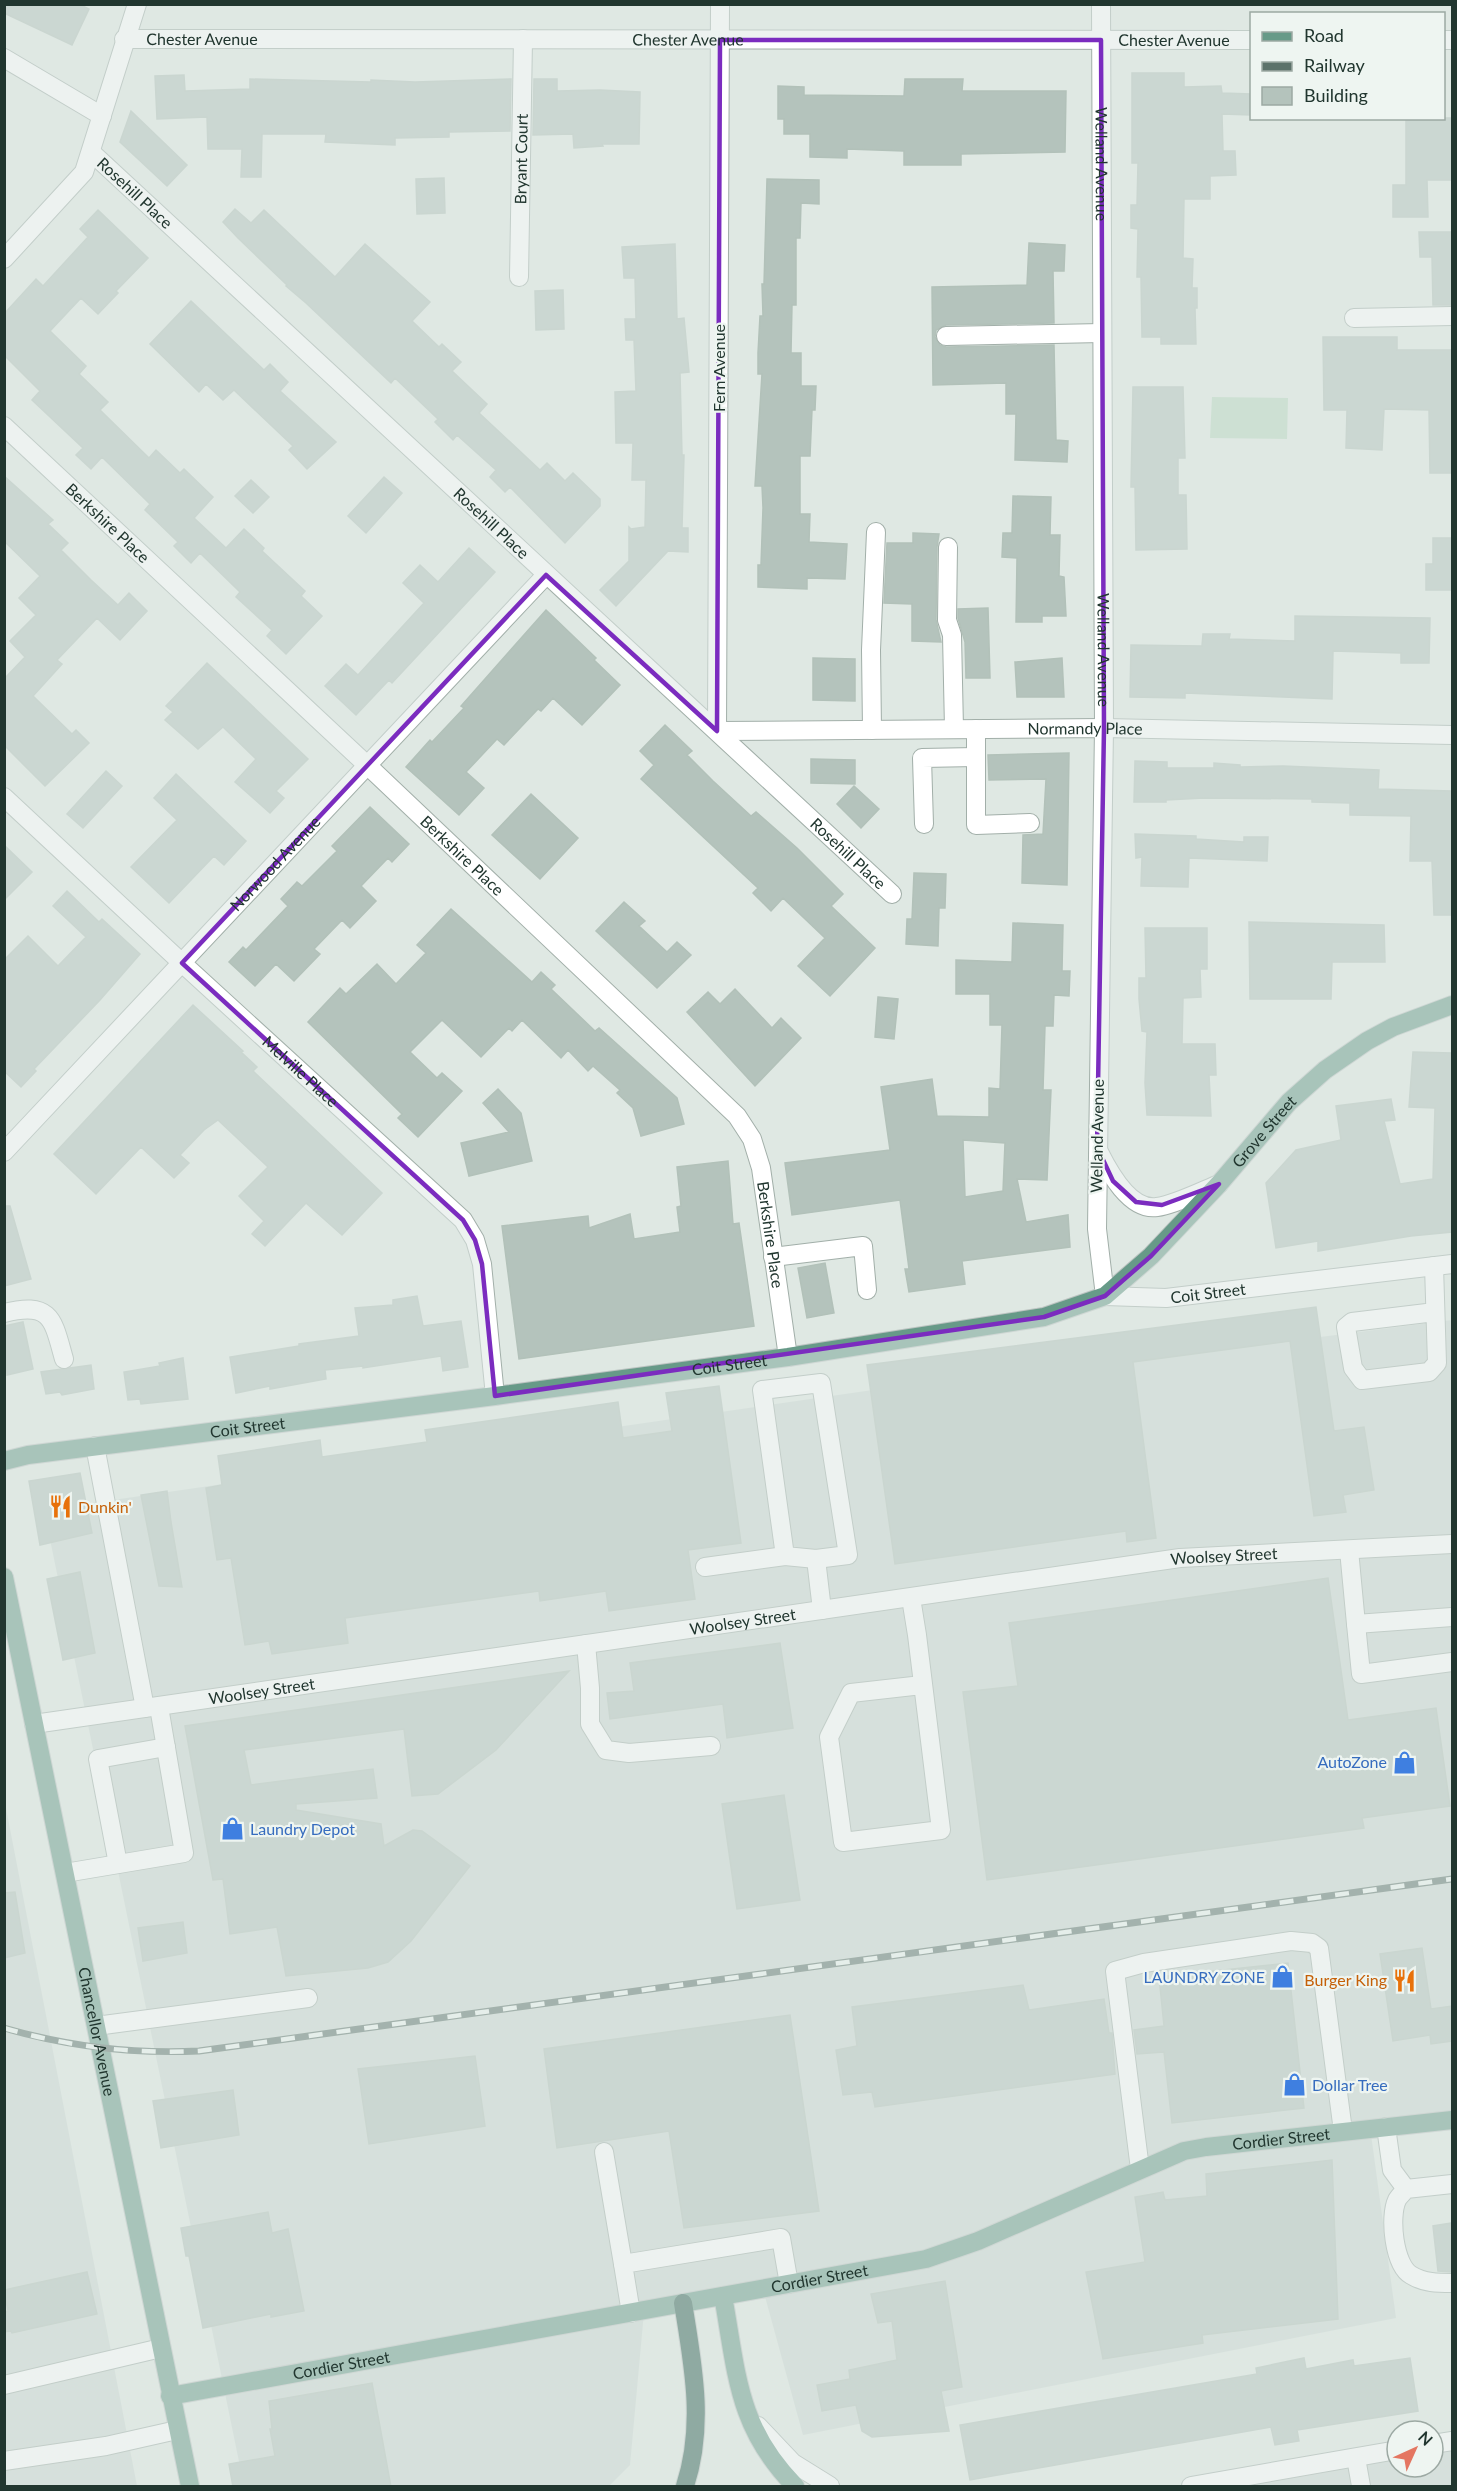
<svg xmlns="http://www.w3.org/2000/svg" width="1457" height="2491" font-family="Lato,sans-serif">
	<rect width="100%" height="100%" fill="#dfe8e3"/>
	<path fill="#cdd8d2" d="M1452,1320V2119L1370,2127L1396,2318L803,2435L764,2293L644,2312L630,2465L609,2486H244L44,1510L1038,1366L1205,1352Z
		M5,1803L137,2486H5Z
		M1452,2446V2486H1215L1397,2455V2467H1433V2449Z"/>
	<path fill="#b9d8bf" d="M1212,397L1288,398L1287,439L1210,438Z"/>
	<path fill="#b4c3bc" stroke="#b2c1b9" stroke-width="1.5" fill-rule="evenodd" d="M4,4H79L89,9L72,45L4,13Z
		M1132,73H1184V87L1221,86L1222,93L1251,94V115L1222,114L1223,151H1235L1236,175L1210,176V199H1184L1183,258L1193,259L1192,288H1197V308H1195L1196,344H1161V337H1142L1141,277H1137L1138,229L1131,228V205H1137L1138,163H1132Z
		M184,75L185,91L250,89V79L371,82V80L415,82L511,79L510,131L449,132V137L395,138V145L325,142L326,134H262L261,177H241L242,149H208L207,117L157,119L155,76Z
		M534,79H557V91L600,90L640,92L639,144H602L603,146L574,148L573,134L533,135Z
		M905,79H963L962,91H1066L1065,152L961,154V165H904V151L847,149V158L810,157V134H784V119H778V86L804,87V95L904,96Z
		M131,111L187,165L167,186L120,142Z
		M1406,118H1452V180H1427L1428,217H1393V185H1406Z
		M444,178L445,213L417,214L416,179Z
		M767,179L819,180V204L801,203L800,238H796V305H792L791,353H801V386H816L815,410H812L810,456H800V514H810L809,542L847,544L845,579L807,578V589L758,587V565H761L763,508L762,486H755L762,374H758V353L760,316H763L762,284H764Z
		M235,209L251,223L264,210L335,277L365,244L430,302L412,321L439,347L442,344L461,362L452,371L487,404L479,413L540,470L547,463L565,481L573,473L600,499V506L565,543L510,487L505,492L490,477L496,470L457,435L453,440L435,422L438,419L395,378L391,383L306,303L286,286L287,285L238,238L223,222Z
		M98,210L148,258L116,291L118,293L98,314L81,298L50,331L86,366L79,374L108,402L100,410L149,458L156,450L180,473L184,469L213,497L194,518L226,548L244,529L264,548L262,551L305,591L301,596L322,616L286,654L267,636L272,630L236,597L240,592L200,553L191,563L174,546L178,542L145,510L150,504L102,457L91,469L76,455L83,448L32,400L40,391L4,355V314L36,279L43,286L88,237L80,229Z
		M1419,232H1452V305H1433L1432,257H1420Z
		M1029,243L1065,245L1064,271H1053L1054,323L946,325L936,330L935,337L940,345L946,347L1054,345L1056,440L1068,441L1067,462L1015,460L1016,414H1006V383L933,385L932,287L1027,285Z
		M675,244L677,319L684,318L689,372L680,373L682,455H684L682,528H688V552L668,551L616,606L600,590L629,561V527L631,529L645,527L646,480H632L633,443H616L615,392L636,391L634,340H626L625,319H636L635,278H624L622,247Z
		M563,290L564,329L536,330L535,291Z
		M191,301L264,370L270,364L288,382L280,391L336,442L307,469L289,450L293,446L234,390L223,400L206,384L199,392L150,344Z
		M1323,337H1397V350H1452V473H1430L1429,410L1384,409L1382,450L1346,448L1347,410H1324Z
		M1133,387H1183L1185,458H1178V495H1186L1187,549L1136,550L1135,487H1131Z
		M4,476L53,520L48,524L68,543L61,550L91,580L118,605L129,593L147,611L120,640L97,618L57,660L62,664L33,696L72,734L76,730L89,743L45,786L4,745V679L25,657L10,641L36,615L19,598L40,576L4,541Z
		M384,477L402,493L366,533L348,516Z
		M251,480L269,497L253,513L235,496Z
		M1013,496L1051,497L1050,535H1060L1059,576L1064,577L1066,616H1042V622H1016L1017,558L1002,557L1003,533H1012Z
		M913,533L939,534L937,547L936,620L941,642L912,641V604L884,603L887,543H913Z
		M1433,538H1452V590H1426V564H1433Z
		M469,548L495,572L392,683L389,680L356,715L325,686L346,664L358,675L424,603L403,583L420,565L438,582Z
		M988,608L990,678H966L965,642L958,618V609Z
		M546,610L596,658L594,660L620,685L582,725L553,698L541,711L538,709L504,745L497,739L466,772L484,788L459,815L406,767L430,740L432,742L464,708L461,706Z
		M1295,616L1430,618L1429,663H1401V653L1333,651L1332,699L1185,693V698L1130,697L1131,645L1202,646L1203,634H1230L1229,639L1295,641Z
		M813,658L855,659V701L813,700Z
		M1062,658L1064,697H1017L1015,662Z
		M207,663L308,759L276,791L284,798L270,813L235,782L256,759L223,727L198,749L165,720L173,712L166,706Z
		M665,725L692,751L687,755L713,781L751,816L756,812L797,848L843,894L831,906L875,948L830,996L798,966L825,938L783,898L771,911L753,893L758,888L641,779L654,765L640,751Z
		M1069,753L1067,885L1022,883L1023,835L1043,834L1046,779L989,780L988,755Z
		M811,759L855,760V784L811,783Z
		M1135,761L1167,762V768H1214V763L1240,765V767L1283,766L1379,770L1378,789L1452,791V915H1434L1432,861H1410L1411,816L1350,815V803L1312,802V799L1204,798L1166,800V802H1134Z
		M106,771L122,786L83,828L67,814Z
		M176,774L246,841L224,865L214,856L169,903L131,867L177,820L154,798Z
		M854,786L879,809L861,828L837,804Z
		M531,794L578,838L540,879L492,835Z
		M370,807L409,844L392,862L388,858L361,886L376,901L350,928L342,920L314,949L320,954L294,981L276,964L255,986L229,962L243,947L246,950L288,906L281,899L297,882L302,886L337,851L332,846Z
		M1135,834L1196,836V839L1244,842V837H1268L1267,861L1189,858L1188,887L1141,886L1142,857L1136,858Z
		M4,845L32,872L4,900Z
		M914,873L946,874L945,908H939L938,946L906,944L907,919H912Z
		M67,891L99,922L102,919L140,954L100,1000L34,1069L36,1071L21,1087L4,1071V960L28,936L58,966L86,937L53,906Z
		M624,902L645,921L639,926L667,952L677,942L691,955L657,988L596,931Z
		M451,909L532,982L541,972L555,985L551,989L595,1031L599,1028L677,1098L684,1124L641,1136L633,1108L617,1093L620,1090L593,1066L588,1071L568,1050L561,1058L522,1020L512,1031L509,1028L481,1057L442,1020L410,1052L437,1078L442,1073L462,1091L418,1137L398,1118L402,1114L308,1022L340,988L346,994L377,964L396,984L426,953L417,945Z
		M1249,922L1384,925L1385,962H1332L1331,999H1250Z
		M1013,923L1063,925L1062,971H1070L1069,996L1054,995L1053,1026H1045L1043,1090H1051L1047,1180L1017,1179L1026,1222L1068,1215L1070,1247L962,1261L965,1284L909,1292L905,1269H909L900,1200L792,1215L785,1163L890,1150L881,1087L932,1079L937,1116L989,1117V1088L1000,1089L1002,1025H990V994H956V960L1012,962ZM963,1140L1005,1143L1003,1191L965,1197Z
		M1145,928H1207V969H1200L1201,997L1183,998L1182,1044H1215L1216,1075H1209L1211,1116L1147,1115L1145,1083L1147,1032L1142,1031L1139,999V978H1146Z
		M735,989L772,1028L781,1018L801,1038L755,1086L687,1012L708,992L720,1004Z
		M878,997L898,999L894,1039L875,1037Z
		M193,1005L243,1051L241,1052L257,1067L253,1071L382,1193L342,1235L306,1203L265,1246L252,1234L264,1221L239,1196L268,1167L218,1120L204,1130L180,1155L189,1163L174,1178L141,1147L96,1194L54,1154Z
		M1413,1052L1452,1053V1232L1411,1236L1318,1251V1241L1276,1248L1266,1183L1296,1150L1341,1140L1336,1106L1391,1099L1395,1120L1384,1121L1400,1184L1433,1179L1435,1108L1409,1107Z
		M498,1089L521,1113L532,1161L469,1176L461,1143L509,1132L483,1103Z
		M728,1161L733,1224L739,1223L754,1326L519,1359L502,1226L588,1216L589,1228L630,1214L634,1239L680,1232L677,1207L681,1206L677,1167Z
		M4,1206H10L31,1279L4,1286Z
		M825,1263L834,1313L807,1318L798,1268Z
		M417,1296L423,1326L461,1321L468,1367L443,1371L441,1356L363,1368V1366L325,1370L326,1379L270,1389V1386L236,1393L230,1357L299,1346V1344L359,1336L355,1308L393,1305V1300Z
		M1316,1307L1334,1431L1364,1427L1374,1490L1343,1495L1346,1512L1314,1516L1290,1341L1133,1362L1156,1538L1127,1542L1126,1531L895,1564L867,1365Z
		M23,1322L33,1369L7,1375L4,1326Z
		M183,1358L188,1399L141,1404L140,1399L128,1400L124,1372L160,1366L159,1363Z
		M91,1365L94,1389L62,1395L60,1392L46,1394L41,1372Z
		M719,1386L741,1543L688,1550L695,1599L609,1611L606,1591L540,1601L539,1591L345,1618L348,1643L272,1654L269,1641L245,1645L231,1558L217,1560L206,1488L222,1485L218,1456L320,1440L322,1457L427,1442L425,1430L618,1402L623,1438L672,1431L666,1393Z
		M80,1473L92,1533L40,1545L29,1481Z
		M167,1491L171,1522L182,1587L159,1586L141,1495Z
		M80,1572L95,1653L63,1660L47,1579Z
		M1328,1578L1348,1720L1436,1708L1450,1806L1362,1818L1364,1828L987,1880L963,1692L1018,1686L1009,1623Z
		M780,1643L793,1728L727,1738L723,1704L610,1719L607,1693L634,1691L630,1663Z
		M569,1671L496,1750L438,1794L412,1796L404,1729L244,1750L251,1785L373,1769L377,1798L296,1804V1810L381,1824L384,1846L413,1830L422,1831L470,1866L411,1941L388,1962L368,1968L286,1976L277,1927L230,1934L223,1879L213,1880L185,1726Z
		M784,1795L800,1900L737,1909L722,1804Z
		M15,1892L25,1953L4,1958V1893Z
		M183,1922L187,1953L143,1961L138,1928Z
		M1422,1948L1431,2009L1452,2006V2041L1431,2044L1430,2035L1393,2041L1380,1954Z
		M1288,1963L1304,2108L1172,2123L1164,2052L1137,2054L1134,2030L1164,2026L1159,1977Z
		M1023,1985L1029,2010L1104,1999L1109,2033H1112L1115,2074L875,2107L872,2092L843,2095L836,2050L857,2046L852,2007Z
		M790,2015L819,2211L684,2228L669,2131L557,2148L544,2049Z
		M475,2056L485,2126L369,2144L358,2069Z
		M233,2090L239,2135L161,2148L153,2101Z
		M1332,2160L1338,2319L1202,2335L1203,2343L1103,2359L1086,2272L1145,2262L1135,2197L1163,2192L1165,2200L1207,2196L1206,2174Z
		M268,2212L272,2233L288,2229L304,2311L271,2317V2314L203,2328L189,2256H186L181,2228Z
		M1452,2223V2272L1438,2271L1433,2226Z
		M87,2272L97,2314L12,2333L11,2331L4,2332V2312L8,2311L4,2290Z
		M945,2281L962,2387L941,2391L949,2431L872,2437L862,2431L856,2405L822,2411L817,2385L850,2379L849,2370L897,2360L892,2321L878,2323L871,2294Z
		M1304,2358L1306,2369L1353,2360L1354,2366L1410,2358L1418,2411L1297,2430L1299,2441L1275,2445L1271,2427L970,2480L960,2425L1257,2374L1256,2368Z
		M372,2383L391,2487H233L229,2464L275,2456L270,2429H272L269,2401Z"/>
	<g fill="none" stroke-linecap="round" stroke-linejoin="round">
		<defs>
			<g id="minor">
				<path id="s1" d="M720,4L717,731L1104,728L1452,735"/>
				<path id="s2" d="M1101,4L1104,728L1097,1229L1105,1296L1166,1298L1452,1264"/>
				<path id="s3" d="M124,39L1252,40"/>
				<path d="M1444,40H1452"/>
				<path d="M4,58L102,116"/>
				<path id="s4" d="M91,152L892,894"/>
				<path d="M4,259L84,172L137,4"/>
				<path id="s5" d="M519,277L523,39"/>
				<path d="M1354,318L1452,316"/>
				<path d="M946,336L1102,333"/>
				<path id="s6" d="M4,426L367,765L737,1116L752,1139L761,1168L788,1357"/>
				<path d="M948,547L947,620L952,635L954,729"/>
				<path d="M976,729V825L1030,823"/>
				<path d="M872,730L871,650L876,532"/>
				<path id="s7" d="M4,797L182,963L463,1220L475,1240L482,1264L495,1396"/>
				<path d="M924,824L922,758L976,757"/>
				<path id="s8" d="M4,1152L546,575"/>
				<path d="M1099,1152C1109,1172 1130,1211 1157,1207C1174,1205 1202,1191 1219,1184"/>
				<path d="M773,1257L863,1246L867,1290"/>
				<path d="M1434,1266L1437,1363L1429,1372L1362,1380L1353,1368L1346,1327L1352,1322L1435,1312"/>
				<path d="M4,1313C52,1301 53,1320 64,1359"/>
				<path d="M821,1383L848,1555L816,1559L785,1556L762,1390Z"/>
				<path d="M95,1446L145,1708"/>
				<path d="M1349,1550L1356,1624L1452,1617"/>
				<path d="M816,1559L822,1610"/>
				<path d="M705,1567L785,1556"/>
				<path d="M911,1598L917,1635L941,1830L843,1842L829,1737L851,1693L922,1685"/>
				<path d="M1356,1624L1361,1674L1452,1662"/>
				<path d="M586,1644L590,1688V1724L606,1750L629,1753L711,1746"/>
				<path id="s9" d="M34,1724L1180,1558L1452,1544"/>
				<path d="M118,1864L98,1759L166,1747"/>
				<path d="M65,1873L184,1853L159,1707"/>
				<path d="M96,2026L308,1998"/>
				<path d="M1386,2127L1392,2170L1406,2189"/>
				<path d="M604,2152L623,2264"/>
				<path d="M1140,2169L1115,1971L1144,1963L1291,1941L1312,1943L1319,1948L1343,2131"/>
				<path d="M1452,2184L1406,2189C1404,2192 1399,2196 1397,2200C1389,2217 1394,2265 1411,2275C1424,2283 1438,2283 1452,2283"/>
				<path d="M631,2313L623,2264L781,2238L789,2284"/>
				<path d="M4,2385L161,2348"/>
				<path d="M758,2426L793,2463L830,2486"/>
				<path d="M1433,2444L1452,2441"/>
				<path d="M1356,2458L1361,2486"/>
				<path d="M4,2461L106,2446L177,2430"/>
				<path d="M1191,2486L1397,2450"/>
			</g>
			<g id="major">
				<path id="s10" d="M4,1461L28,1455L495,1396L788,1357L1044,1317L1105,1296L1151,1256L1219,1184L1289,1102L1325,1070L1367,1041L1393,1027L1452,1005"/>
				<path id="s11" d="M4,1577L190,2486"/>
				<path d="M723,2296C737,2373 737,2427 795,2486"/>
				<path id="s12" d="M170,2396L926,2259L978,2241L1184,2151L1206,2147L1452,2120"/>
			</g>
			<path id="highway" d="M683,2303C693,2365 705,2425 685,2486"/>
		</defs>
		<use href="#minor" stroke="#a2afa9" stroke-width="20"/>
		<use href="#major" stroke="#bcc3c1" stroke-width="20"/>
		<use href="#highway" stroke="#bcc3c1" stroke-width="20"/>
		<use href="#minor" stroke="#fff" stroke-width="18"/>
		<use href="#major" stroke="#679a88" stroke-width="18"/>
		<use href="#highway" stroke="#305f52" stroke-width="18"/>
		<defs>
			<path id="rail" d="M4,2028C70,2047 131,2054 199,2051L1452,1879"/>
		</defs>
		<use href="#rail" stroke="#5c726a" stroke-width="7"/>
		<use href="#rail" stroke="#eef5f1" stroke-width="4.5" stroke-dasharray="14" stroke-linecap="butt"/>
	</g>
	<path d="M0 0H1457V2491H0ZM720,40H1101L1104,728L1097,1147L1113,1181L1136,1202L1162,1205L1219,1184L1151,1256L1105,1296L1044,1317L495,1396L482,1264L475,1240L463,1220L182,963L546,575L717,731Z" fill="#dfe8e3" fill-opacity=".55" fill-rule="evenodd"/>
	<path fill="none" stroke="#7b2cbf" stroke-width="4.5" stroke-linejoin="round" d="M720,40H1101L1104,728L1097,1147L1113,1181L1136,1202L1162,1205L1219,1184L1151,1256L1105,1296L1044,1317L495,1396L482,1264L475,1240L463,1220L182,963L546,575L717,731Z"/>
	<defs>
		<symbol id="restaurant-bare" viewBox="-9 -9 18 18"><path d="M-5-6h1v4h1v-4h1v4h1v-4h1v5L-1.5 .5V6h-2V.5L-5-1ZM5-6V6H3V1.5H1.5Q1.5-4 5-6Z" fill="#e8710a" stroke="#eef5f1" stroke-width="2.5" paint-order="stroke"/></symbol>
		<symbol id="shop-bare" viewBox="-9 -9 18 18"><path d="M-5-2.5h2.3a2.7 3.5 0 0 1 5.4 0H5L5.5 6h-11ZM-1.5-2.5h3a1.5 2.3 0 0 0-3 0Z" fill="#3f7fe0" stroke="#eef5f1" stroke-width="2.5" paint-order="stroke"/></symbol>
	</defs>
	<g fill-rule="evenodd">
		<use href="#restaurant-bare" x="44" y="1490" width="33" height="33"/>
		<use href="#shop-bare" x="1388" y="1746" width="33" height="33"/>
		<use href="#shop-bare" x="216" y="1812" width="33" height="33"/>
		<use href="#shop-bare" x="1266" y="1960" width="33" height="33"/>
		<use href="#restaurant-bare" x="1388" y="1964" width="33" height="33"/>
		<use href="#shop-bare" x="1278" y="2068" width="33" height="33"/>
	</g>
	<g text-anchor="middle" stroke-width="4.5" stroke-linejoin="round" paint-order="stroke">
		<g font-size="16" fill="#21362f" stroke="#eef5f1">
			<text dy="6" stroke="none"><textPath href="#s3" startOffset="78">Chester Avenue</textPath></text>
			<text dy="6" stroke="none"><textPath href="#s3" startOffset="564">Chester Avenue</textPath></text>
			<text dy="6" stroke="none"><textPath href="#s3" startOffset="1050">Chester Avenue</textPath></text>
			<text dy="6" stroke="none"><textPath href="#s5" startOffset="118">Bryant Court</textPath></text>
			<text dy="6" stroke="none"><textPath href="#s2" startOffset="160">Welland Avenue</textPath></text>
			<text dy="6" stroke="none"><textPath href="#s4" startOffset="60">Rosehill Place</textPath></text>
			<text transform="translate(719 368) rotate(-90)" y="6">Fern Avenue</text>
			<text dy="6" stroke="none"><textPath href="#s6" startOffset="142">Berkshire Place</textPath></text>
			<text dy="6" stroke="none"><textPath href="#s4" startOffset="546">Rosehill Place</textPath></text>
			<text dy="6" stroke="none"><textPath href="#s2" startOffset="646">Welland Avenue</textPath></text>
			<text dy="6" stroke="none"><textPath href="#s1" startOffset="1095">Normandy Place</textPath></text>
			<text dy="6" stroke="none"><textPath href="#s4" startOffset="1032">Rosehill Place</textPath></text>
			<text dy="6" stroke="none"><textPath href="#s6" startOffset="628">Berkshire Place</textPath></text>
			<text dy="6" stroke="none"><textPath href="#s8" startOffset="396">Norwood Avenue</textPath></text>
			<text dy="6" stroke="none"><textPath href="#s7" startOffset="404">Melville Place</textPath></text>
			<text dy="6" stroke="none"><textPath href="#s10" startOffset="1344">Grove Street</textPath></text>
			<text transform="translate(1097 1136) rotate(-89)" y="6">Welland Avenue</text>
			<text dy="6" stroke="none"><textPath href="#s6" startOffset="1132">Berkshire Place</textPath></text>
			<text dy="6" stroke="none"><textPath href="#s2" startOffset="1396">Coit Street</textPath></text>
			<text dy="6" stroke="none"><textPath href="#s10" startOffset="732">Coit Street</textPath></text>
			<text dy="6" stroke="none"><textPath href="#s10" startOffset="246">Coit Street</textPath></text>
			<text dy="6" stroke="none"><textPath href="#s9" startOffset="1202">Woolsey Street</textPath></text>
			<text dy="6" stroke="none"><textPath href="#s9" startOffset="716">Woolsey Street</textPath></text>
			<text dy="6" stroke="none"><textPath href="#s9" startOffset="230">Woolsey Street</textPath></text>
			<text dy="6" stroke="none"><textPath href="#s11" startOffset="464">Chancellor Avenue</textPath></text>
			<text dy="6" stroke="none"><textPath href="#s12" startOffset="1146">Cordier Street</textPath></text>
			<text dy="6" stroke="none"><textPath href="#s12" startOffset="660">Cordier Street</textPath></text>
			<text dy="6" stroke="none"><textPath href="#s12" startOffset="174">Cordier Street</textPath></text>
		</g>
		<g font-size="16" fill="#c56008" stroke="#eef5f1" text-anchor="start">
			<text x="78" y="1513">Dunkin'</text>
			<text x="1387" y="1986" text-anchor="end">Burger King</text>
		</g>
		<g font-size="16" fill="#366cbe" stroke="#eef5f1" text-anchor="end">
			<text x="1387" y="1768">AutoZone</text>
			<text x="250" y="1835" text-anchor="start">Laundry Depot</text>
			<text x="1265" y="1983">LAUNDRY ZONE</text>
			<text x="1312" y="2091" text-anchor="start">Dollar Tree</text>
		</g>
	</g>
	<rect width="1457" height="2491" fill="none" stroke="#21362f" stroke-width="12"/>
	<rect x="1250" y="12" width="195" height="108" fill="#eef5f1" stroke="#9ca9a3" stroke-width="1.5"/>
	<rect x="1262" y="32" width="30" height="9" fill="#679a88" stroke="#9ca9a3" stroke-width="1.5"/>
	<text x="1304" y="42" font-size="18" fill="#21362f">Road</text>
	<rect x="1262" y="62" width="30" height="9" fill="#5c726a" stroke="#9ca9a3" stroke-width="1.5"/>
	<text x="1304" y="72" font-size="18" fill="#21362f">Railway</text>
	<rect x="1262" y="87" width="30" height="18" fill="#b4c3bc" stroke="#9ca9a3" stroke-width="1.5"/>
	<text x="1304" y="102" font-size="18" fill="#21362f">Building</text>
	<g transform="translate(1415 2449) rotate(45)"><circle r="28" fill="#eef5f1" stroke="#9ca9a3" stroke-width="1.5"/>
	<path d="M0-4.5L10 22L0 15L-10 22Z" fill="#e47661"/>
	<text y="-9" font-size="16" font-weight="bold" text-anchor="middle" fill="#21362f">N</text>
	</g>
</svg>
